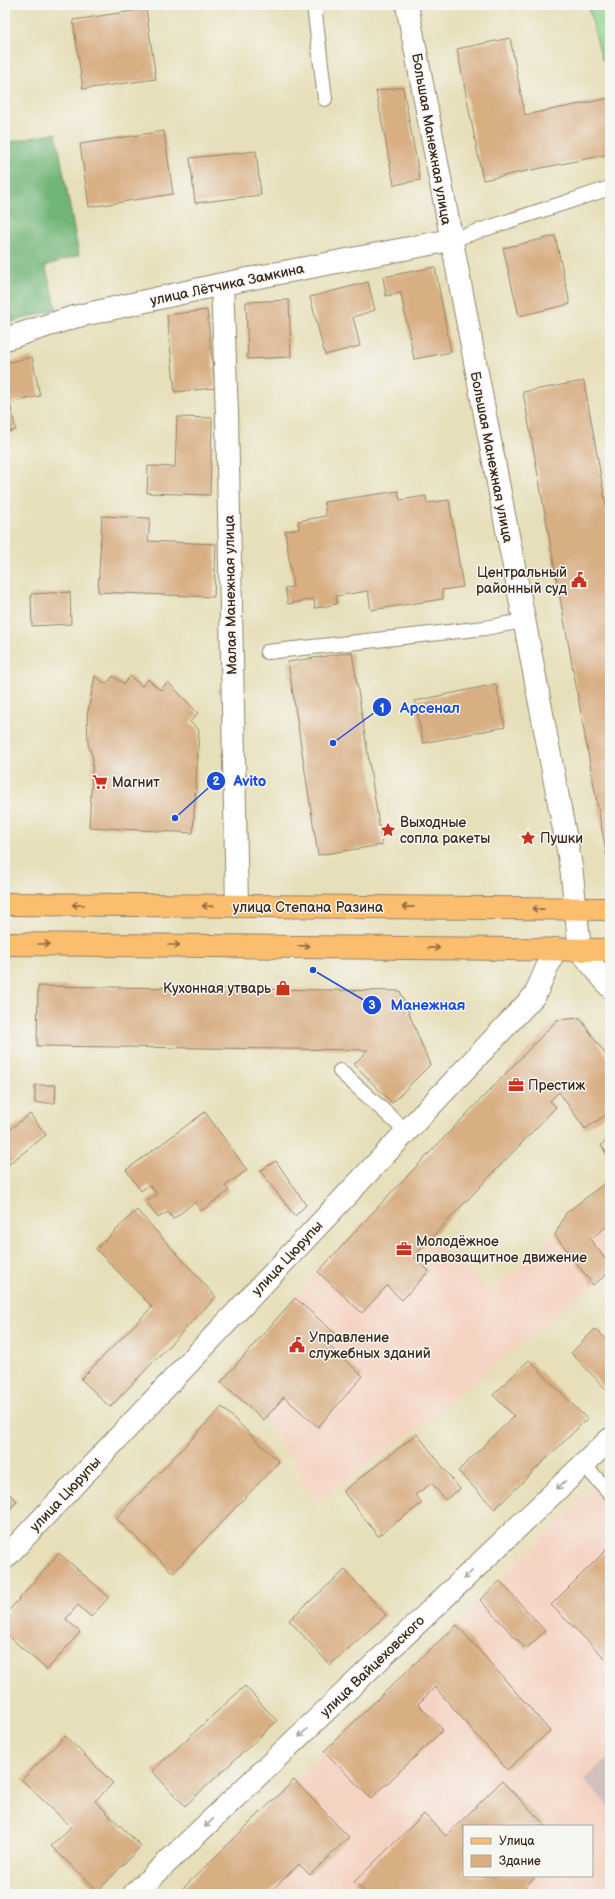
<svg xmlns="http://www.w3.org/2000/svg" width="615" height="1899" font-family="'Balsamiq Sans',sans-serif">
	<rect width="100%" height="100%" fill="#f6f6f2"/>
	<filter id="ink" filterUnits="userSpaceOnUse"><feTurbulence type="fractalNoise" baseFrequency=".025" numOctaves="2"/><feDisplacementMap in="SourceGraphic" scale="8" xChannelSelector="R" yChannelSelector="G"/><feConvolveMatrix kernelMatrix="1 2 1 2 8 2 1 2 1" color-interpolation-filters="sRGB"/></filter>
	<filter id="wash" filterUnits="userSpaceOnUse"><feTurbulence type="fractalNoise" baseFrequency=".012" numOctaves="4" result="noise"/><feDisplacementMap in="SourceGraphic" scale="16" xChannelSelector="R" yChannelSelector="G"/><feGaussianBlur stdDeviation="0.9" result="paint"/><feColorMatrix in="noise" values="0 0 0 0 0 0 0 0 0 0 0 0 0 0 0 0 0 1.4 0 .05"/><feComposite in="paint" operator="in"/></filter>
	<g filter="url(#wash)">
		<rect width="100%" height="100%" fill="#e7dfb9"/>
		<path fill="#f5d3c2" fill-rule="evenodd" d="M610,1179V1282L605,1276L424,1423L315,1504L292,1460L264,1420L221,1382L318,1272L388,1196L491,1292L555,1235L566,1213Z
			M610,1469V1756L584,1779L610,1808V1894H177L294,1780L457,1625ZM464,1826H592V1876H464Z"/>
		<path fill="#d1c0bd" d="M610,1756V1808L584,1779Z"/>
		<path fill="#8dd38d" stroke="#647e56" d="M588,5H610V59L602,60Z"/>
		<path fill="#72b578" stroke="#56704b" d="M56,133L79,255L45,266L57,309L5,324V143Z"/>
		<g id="blocks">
			<path fill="#d8ae83" d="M146,9L156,79L83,89L73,20Z
				M510,38L525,115L610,98V154L483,180L457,49Z
				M403,87L420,180L394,185L376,91Z
				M164,131L173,194L89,207L80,144Z
				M256,151L261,195L195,203L190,158Z
				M555,236L570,304L519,316L503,248Z
				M435,267L451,352L414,359L401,293L386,296L383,277Z
				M368,282L375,310L353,317L360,346L325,355L310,297Z
				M289,300L291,357L248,359L246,302Z
				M207,310L215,388L175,392L167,315Z
				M32,357L40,396L10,403L16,430L5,433V363Z
				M584,381L610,528V858H607L523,392Z
				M177,417L212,418L210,495L147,493L148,466L175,467Z
				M398,491L400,500L426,496L427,503L449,500L463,587L442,590L443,599L371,610L368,591L336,596L337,604L315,608L314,599L288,604L285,588L293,587L285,531L299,529L298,521L326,516L324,502Z
				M102,516L150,518L148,541L216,544L214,597L98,592Z
				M70,592L71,624L32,626L31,594Z
				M352,652L382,845L318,855L288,662Z
				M95,676L106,684L113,676L124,684L130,676L142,686L148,679L160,690L168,682L198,713L190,722L199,730L193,833L89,827L93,758L88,744L87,716Z
				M496,684L505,727L423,743L415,701Z
				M38,986L400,991L430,1065L392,1103L354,1064L368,1050L37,1046Z
				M580,1018L610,1061V1112L585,1129L559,1092L550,1101L556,1107L414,1256L429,1271L402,1300L387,1286L362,1313L318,1272L388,1196L557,1020Z
				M35,1085H56L55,1103H35Z
				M205,1112L247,1170L225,1186L229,1191L201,1211L195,1202L173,1219L168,1212L158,1218L146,1202L157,1194L149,1185L141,1191L126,1170Z
				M30,1114L46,1135L5,1167V1133Z
				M610,1138V1158L601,1145Z
				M276,1161L306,1205L295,1216L260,1171Z
				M610,1179V1224L590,1239L610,1265V1272L593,1285L555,1235L566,1213Z
				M137,1210L216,1297L110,1407L81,1379L152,1307L96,1249Z
				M295,1298L337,1335L328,1345L363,1376L318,1427L284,1397L264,1420L221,1382Z
				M595,1329L610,1342V1393L571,1353Z
				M529,1360L587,1419L495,1509L458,1471L514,1416L493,1395Z
				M222,1407L279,1462L173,1573L116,1518Z
				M417,1434L460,1489L445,1500L432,1483L415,1495L422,1503L378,1536L343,1491Z
				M5,1490L17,1501L5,1515Z
				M610,1546V1663L551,1605Z
				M59,1553L109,1597L91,1617L78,1605L66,1619L80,1632L47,1670L5,1633V1615Z
				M345,1570L386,1615L330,1665L289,1620Z
				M500,1581L545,1631L526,1649L480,1600Z
				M457,1625L550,1731L507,1770L435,1687L418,1704L443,1730L371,1799L324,1751L413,1665Z
				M245,1686L277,1721L185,1806L152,1771Z
				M65,1736L113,1783L95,1801L141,1846L98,1891L51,1846L71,1827L22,1780Z
				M294,1780L349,1837L310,1875L299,1864L268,1894H177Z
				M502,1781L546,1826H464V1876H536L518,1894H363L365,1892L354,1882L424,1814L446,1836Z"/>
		</g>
	</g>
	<g filter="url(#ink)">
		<use href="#blocks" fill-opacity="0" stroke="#91846c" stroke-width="1"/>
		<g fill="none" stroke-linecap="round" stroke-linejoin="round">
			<defs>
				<path id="service" d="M314,5L325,99
					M451,240L610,188
					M267,652L485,628L523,621
					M340,1071L406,1131
					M583,1464L610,1493"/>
				<path id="minor" d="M222,284L227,415L237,906
					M5,339L74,317L222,284L451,240
					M5,1558L535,995L555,949
					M134,1894L610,1439"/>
				<path id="tertiary" d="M407,5L571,866L580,950L610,987"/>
				<path id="primary" d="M5,904L610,909
					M5,944L610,950"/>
			</defs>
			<use href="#service" stroke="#91846c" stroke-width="16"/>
			<use href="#minor" stroke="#91846c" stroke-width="24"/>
			<use href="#tertiary" stroke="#91846c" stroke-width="24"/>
			<use href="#primary" stroke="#91846c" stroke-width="24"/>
			<use href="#service" stroke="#fff" stroke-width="14"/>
			<use href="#minor" stroke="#fff" stroke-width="22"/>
			<use href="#tertiary" stroke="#fff" stroke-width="22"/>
			<use href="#primary" stroke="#fbbd6e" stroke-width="22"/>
		</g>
		<defs><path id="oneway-shaft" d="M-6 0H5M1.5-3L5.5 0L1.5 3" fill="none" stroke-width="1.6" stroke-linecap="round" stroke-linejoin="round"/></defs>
		<g stroke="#916c42">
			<use href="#oneway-shaft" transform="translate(78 905) rotate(-179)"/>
			<use href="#oneway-shaft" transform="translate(208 906) rotate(-180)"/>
			<use href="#oneway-shaft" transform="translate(408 907) rotate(-179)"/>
			<use href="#oneway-shaft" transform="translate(538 909) rotate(-179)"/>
			<use href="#oneway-shaft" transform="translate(44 944)"/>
			<use href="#oneway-shaft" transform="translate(174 945)"/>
			<use href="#oneway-shaft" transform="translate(304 946) rotate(2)"/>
			<use href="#oneway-shaft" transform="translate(434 948) rotate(1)"/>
		</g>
		<g stroke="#a79f9a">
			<use href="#oneway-shaft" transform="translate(561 1485) rotate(136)"/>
			<use href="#oneway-shaft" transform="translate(468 1575) rotate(136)"/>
			<use href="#oneway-shaft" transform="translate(303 1733) rotate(136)"/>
			<use href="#oneway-shaft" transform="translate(209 1823) rotate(136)"/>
		</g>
	</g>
	<defs>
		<symbol id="civic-bare" viewBox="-9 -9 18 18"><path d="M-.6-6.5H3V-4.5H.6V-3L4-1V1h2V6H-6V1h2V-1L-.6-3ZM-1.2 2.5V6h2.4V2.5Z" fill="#c8321e" stroke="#f6f6f2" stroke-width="2.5" paint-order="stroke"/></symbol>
		<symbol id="supermarket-bare" viewBox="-9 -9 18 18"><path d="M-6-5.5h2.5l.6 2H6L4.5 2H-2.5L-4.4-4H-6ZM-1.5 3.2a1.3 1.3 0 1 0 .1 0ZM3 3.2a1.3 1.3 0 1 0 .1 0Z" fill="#c8321e" stroke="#f6f6f2" stroke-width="2.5" paint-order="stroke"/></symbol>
		<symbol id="sight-bare" viewBox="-9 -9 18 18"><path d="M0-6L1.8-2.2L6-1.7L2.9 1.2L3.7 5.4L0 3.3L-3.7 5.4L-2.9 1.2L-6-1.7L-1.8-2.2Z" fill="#c8321e" stroke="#f6f6f2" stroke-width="2.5" paint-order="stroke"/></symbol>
		<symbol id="shop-bare" viewBox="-9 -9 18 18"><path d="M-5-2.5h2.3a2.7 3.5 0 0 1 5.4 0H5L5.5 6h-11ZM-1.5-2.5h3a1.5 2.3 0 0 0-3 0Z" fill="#c8321e" stroke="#f6f6f2" stroke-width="2.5" paint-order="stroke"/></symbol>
		<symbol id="office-bare" viewBox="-9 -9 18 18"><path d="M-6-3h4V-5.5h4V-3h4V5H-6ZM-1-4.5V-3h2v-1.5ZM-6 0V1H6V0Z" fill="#c8321e" stroke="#f6f6f2" stroke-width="2.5" paint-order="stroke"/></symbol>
	</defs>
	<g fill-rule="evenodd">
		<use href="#civic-bare" x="568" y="569" width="22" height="22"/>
		<use href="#supermarket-bare" x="89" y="771" width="22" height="22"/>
		<use href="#sight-bare" x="377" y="819" width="22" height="22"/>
		<use href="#sight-bare" x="517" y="827" width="22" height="22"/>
		<use href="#shop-bare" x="272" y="977" width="22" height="22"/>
		<use href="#office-bare" x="505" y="1074" width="22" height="22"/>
		<use href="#office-bare" x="393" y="1238" width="22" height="22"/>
		<use href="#civic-bare" x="286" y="1334" width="22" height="22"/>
	</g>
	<g text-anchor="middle" stroke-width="3" stroke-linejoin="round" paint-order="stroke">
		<g font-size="14" fill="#3b2a1e" stroke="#f6f6f2">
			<text transform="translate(432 139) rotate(80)" y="5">Большая Манежная улица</text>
			<text transform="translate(227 284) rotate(-12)" y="5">улица Лётчика Замкина</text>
			<text transform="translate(492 457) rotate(79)" y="5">Большая Манежная улица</text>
			<text transform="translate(230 595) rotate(-91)" y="5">Малая Манежная улица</text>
			<text x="308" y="912">улица Степана Разина</text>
			<text transform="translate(287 1258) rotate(-47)" y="5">улица Цюрупы</text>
			<text transform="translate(65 1494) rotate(-47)" y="5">улица Цюрупы</text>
			<text transform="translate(372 1666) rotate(-44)" y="5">улица Вайцеховского</text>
		</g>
		<g font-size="14" fill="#3b2a1e" stroke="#f6f6f2" text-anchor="start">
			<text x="567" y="577" text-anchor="end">Центральный<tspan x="567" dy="16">районный суд</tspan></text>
			<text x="112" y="787">Магнит</text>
			<text x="400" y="827">Выходные<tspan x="400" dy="16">сопла ракеты</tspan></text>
			<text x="540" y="843">Пушки</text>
			<text x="271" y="993" text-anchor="end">Кухонная утварь</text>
			<text x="528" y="1090">Престиж</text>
			<text x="416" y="1246">Молодёжное<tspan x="416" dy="16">правозащитное движение</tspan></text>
			<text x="309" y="1342">Управление<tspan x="309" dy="16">служебных зданий</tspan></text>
		</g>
	</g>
	<path fill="none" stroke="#1d4ed8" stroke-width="1.5" d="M333 743L382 707M175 818L216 781M313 970L372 1005"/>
	<g fill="#1d4ed8" stroke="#f6f6f2" stroke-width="1.5">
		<circle cx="333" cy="743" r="4"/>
		<circle cx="175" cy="818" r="4"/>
		<circle cx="313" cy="970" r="4"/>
		<circle cx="382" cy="707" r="10"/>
		<circle cx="216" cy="781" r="10"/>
		<circle cx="372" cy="1005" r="10"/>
	</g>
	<g font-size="12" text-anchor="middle" font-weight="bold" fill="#fff">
		<text x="382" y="712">1</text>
		<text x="216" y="785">2</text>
		<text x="372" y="1009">3</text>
	</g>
	<g font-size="15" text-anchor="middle" font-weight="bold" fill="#1d4ed8" stroke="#f6f6f2" stroke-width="3" stroke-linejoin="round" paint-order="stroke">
		<text x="430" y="713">Арсенал</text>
		<text x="250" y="786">Avito</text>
		<text x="428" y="1010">Манежная</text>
	</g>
	<rect width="615" height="1899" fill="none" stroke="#f6f6f2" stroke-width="20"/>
	<rect x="463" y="1825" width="130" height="52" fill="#f6f6f2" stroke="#aba49d"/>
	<rect x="471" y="1838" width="20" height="6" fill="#fbbd6e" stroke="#aba49d"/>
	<text x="499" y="1845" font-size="12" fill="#3b2a1e">Улица</text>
	<rect x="471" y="1855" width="20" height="12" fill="#d8ae83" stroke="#aba49d"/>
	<text x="499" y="1865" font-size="12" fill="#3b2a1e">Здание</text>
</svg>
